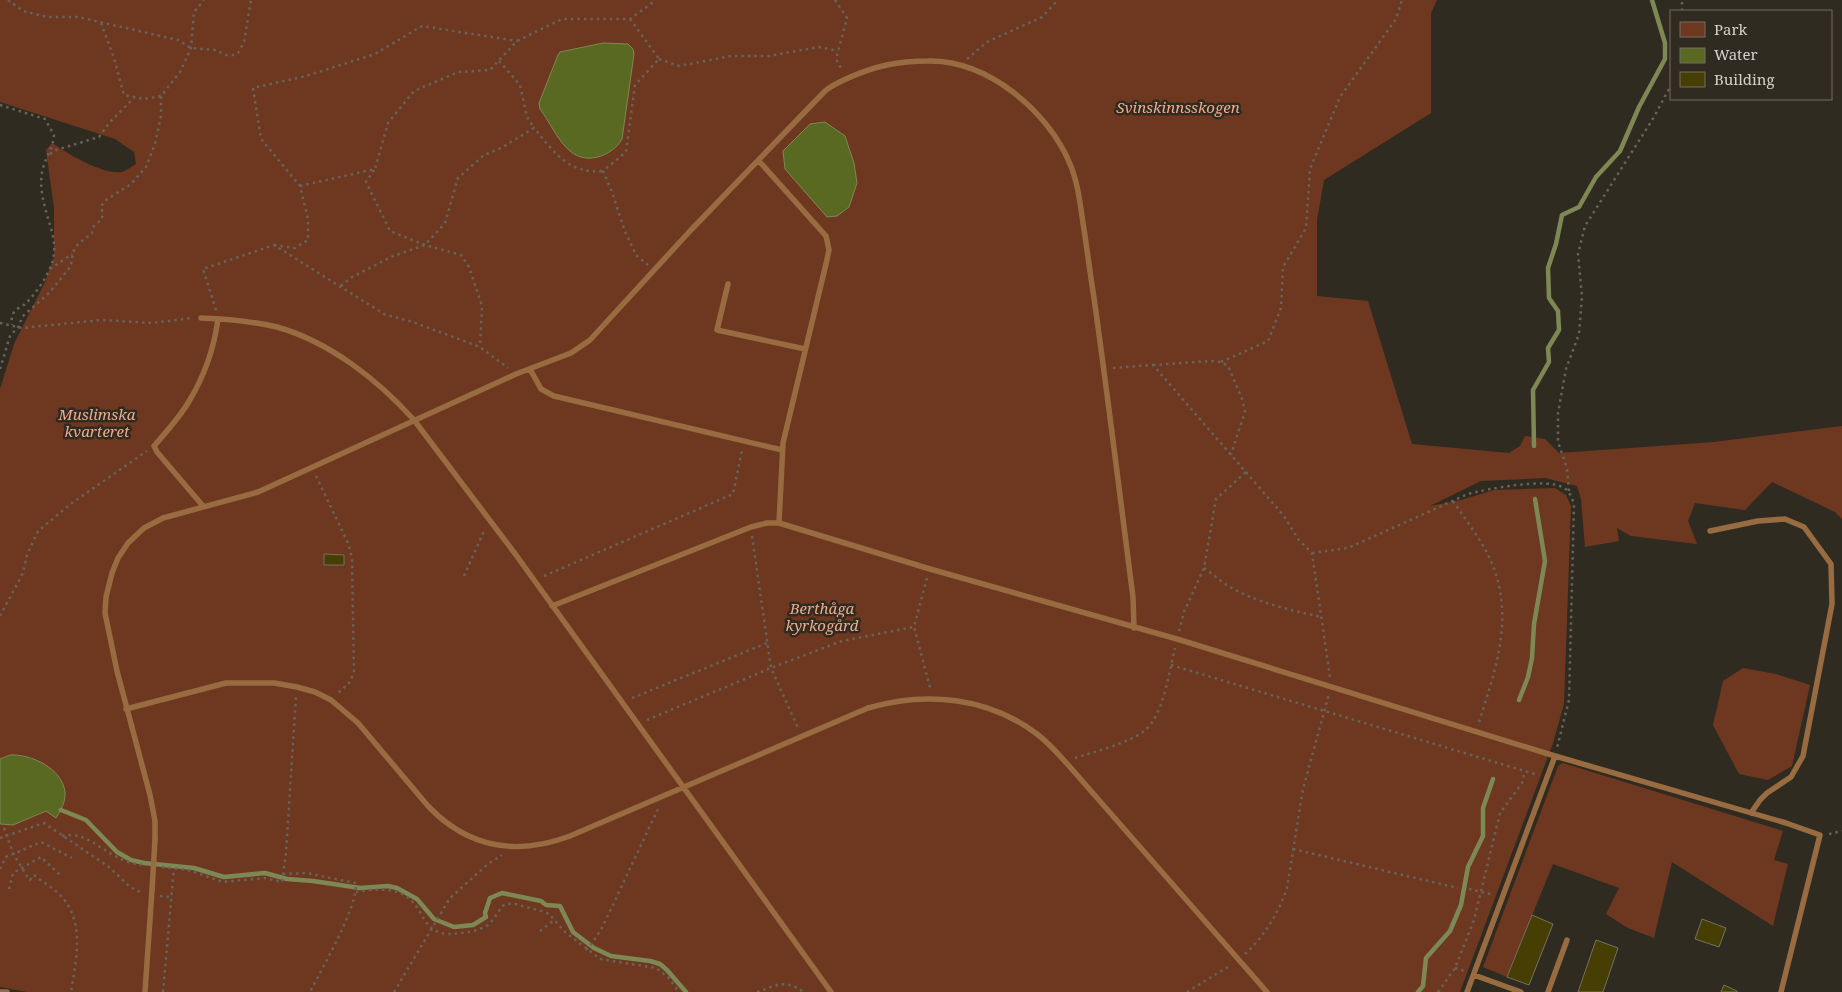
<svg xmlns="http://www.w3.org/2000/svg" width="1842" height="992" font-family="'Noto Serif',serif">
	<rect width="100%" height="100%" fill="#302b21"/>
	<path fill="#6e3820" d="M0,0H1437L1431,13V113L1324,180L1317,220V296L1368,301L1412,444L1509,453L1520,446L1525,436L1545,439L1559,453L1714,442L1842,426V519L1835,512L1772,482L1745,510L1695,503L1688,521L1697,544L1631,536L1617,528L1619,541L1585,547L1581,499L1577,486L1545,478L1481,481L1430,506L1461,500L1494,490L1555,488L1566,495L1571,506L1564,704L1553,743L1460,992H27L0,987V389L14,344L45,282L54,257V208L46,150L52,143C67,153 102,175 122,172C126,171 132,166 136,164L134,152L115,139L0,102Z
		M1743,668L1776,674L1810,685L1792,766L1768,780L1739,774L1713,725L1723,681Z
		M1563,763L1783,831L1774,860L1788,864L1773,926L1672,862L1654,938L1628,928L1606,914L1619,888L1553,864L1507,977L1483,967L1558,766Z"/>
	<path fill="#596921" stroke="#7e8854" d="M603,43L628,44L633,49L634,54L622,139C617,148 608,154 598,157C566,165 556,130 540,109L539,103L558,55L560,52Z
		M825,122L845,136L854,163L857,183L849,207L837,216L827,217L785,169L783,151L810,124Z
		M10,755C31,754 62,768 65,792C66,801 61,810 56,818L46,811L13,825L0,824V759Z"/>
	<g fill="none" stroke-linecap="round" stroke-linejoin="round">
		<path stroke="#7e8854" stroke-width="4.5" d="M1534,446L1533,390L1549,362L1548,348L1559,330L1558,311L1549,298L1548,268L1556,244L1562,215L1579,207L1596,177L1620,151L1639,107L1665,59V43L1652,0
			M1519,700L1528,677L1532,658L1534,624L1545,561L1535,499
			M61,810L86,820L117,852L131,860L144,863L194,868L224,877L265,873L287,879L313,881L360,888L388,886L397,888L417,899L434,919L454,927L473,925L486,917L485,913L490,898L502,893L541,901L546,905L560,906L573,932L594,948L611,956L650,961L660,964L667,970L686,992
			M1418,992L1423,986L1426,958L1450,931L1461,905L1468,867L1483,836V808L1493,779"/>
	</g>
	<path fill="#463e03" stroke="#737165" d="M324,554L344,555V565H324Z
		M1532,915L1553,924L1529,985L1507,977Z
		M1702,919L1726,928L1719,947L1695,939Z
		M1596,940L1618,948L1603,992H1578Z
		M1724,985L1737,991V992H1721Z"/>
	<g fill="none" stroke-linecap="round" stroke-linejoin="round">
		<path stroke="#67635a" stroke-width="2.5" stroke-dasharray="2.5 4" stroke-linecap="butt" d="M8,0L23,11L47,17H78L178,40L191,48L215,50L226,55H233L238,53L244,42L251,0
			M835,0L847,18L836,59L842,70
			M1682,11V0
			M630,19L659,59L635,85L626,152L603,171L612,192L624,229L636,255L648,265
			M101,23L114,58L124,95L144,99L161,96
			M659,59L679,66L731,56H769L819,47L838,51
			M967,59L987,42L1042,17L1055,3L1056,0
			M499,61L520,85L527,117L534,128
			M0,105L45,119L54,135C53,148 46,157 43,168C40,178 41,192 44,203C48,223 59,242 52,263C47,277 36,294 25,304C21,307 15,309 13,314C11,317 12,321 12,325
			M50,154L56,150L99,137L110,122L134,98
			M374,170L366,182L390,231L425,245L461,255L469,267L482,306L480,347
			M300,186L375,169L388,123L414,91L458,72L490,70L517,41L562,19H630L656,0
			M274,245L295,248L308,240V219L300,186L261,139L253,88L306,76L375,54L422,26L517,41
			M50,269L72,254
			M341,286L352,277L393,256L425,245L445,223L458,178L484,155L501,148L534,128C554,152 568,174 603,171
			M216,310L203,269L274,245L384,314L413,322L480,347L508,368
			M0,323L22,328L102,320L152,323L192,318
			M1221,362L1268,341L1281,308L1283,267L1306,228L1310,169L1340,97L1396,19L1402,0
			M1153,365L1211,361L1221,362L1228,366L1242,399L1245,411L1231,455
			M1113,368L1153,365L1284,516L1298,539L1312,553L1330,677
			M0,369L10,336L19,326L22,317L49,293L71,266L73,252L78,244L92,233L94,226L101,220L103,215L101,206L106,200L131,184L146,167L155,144L161,116V96L180,72L191,48L194,12L204,0
			M316,476L348,543L352,558L354,673L349,683L337,694
			M1569,491L1567,468L1558,442V413L1566,369L1579,334L1582,296L1578,254L1585,226L1654,117L1671,85
			M1453,501C1467,522 1484,543 1493,566C1514,620 1495,671 1479,722
			M752,536L771,668L798,728
			M1312,553L1348,548L1468,494C1487,489 1548,477 1564,488C1570,492 1572,498 1574,504L1569,700L1557,748
			M1204,568C1213,574 1221,582 1230,587C1258,603 1290,610 1321,617
			M464,576L485,529
			M544,576L733,494L742,450
			M927,578L914,627L931,691
			M0,616L23,573L27,555L38,531L72,503L147,451
			M1179,631L1184,612L1204,568L1216,499L1246,472
			M1171,665L1538,775
			M632,698L767,643
			M647,720L771,668L842,641L914,627
			M1075,758C1094,752 1129,743 1144,731C1164,715 1169,672 1175,648
			M4,828L13,853L28,878L30,880L34,875C42,882 52,887 59,894C86,920 76,960 71,992
			M1829,834L1842,831
			M62,836C85,831 98,848 117,857C125,862 135,864 144,865
			M0,838L44,823L109,867L130,887L142,893
			M1293,849L1458,888
			M162,867L188,870L223,882L264,878L282,882L286,853L296,696
			M0,869L6,857L41,842L72,858
			M283,874L306,873L356,883C357,909 323,966 310,992
			M9,889L13,873L41,857L62,877
			M1469,889L1494,895
			M356,892C371,890 388,887 402,894C429,907 417,940 462,933C471,932 480,930 488,925C495,919 498,910 505,904H515L545,912L549,914L565,932L600,959L656,968L669,978L679,992
			M160,896L171,897
			M540,931L554,920
			M586,950L593,942L603,926L658,809
			M1245,954C1264,937 1279,912 1287,888L1303,789L1329,694
			M1455,968L1465,971
			M163,992L174,868
			M394,992L450,898L488,864L502,855
			M757,992C778,985 784,979 804,992
			M1187,992L1231,965
			M1438,992L1455,968L1474,920L1500,813L1522,783L1525,771"/>
		<path stroke="#996b41" stroke-width="5.5" d="M759,161L826,236L829,250L826,264L783,443L779,523
			M728,284L717,330L805,349
			M201,318C226,319 252,321 277,327C330,342 378,380 414,420L516,555L831,992
			M530,369L541,389L554,396L782,450
			M203,506L157,452L154,446C166,432 179,418 188,403C204,377 214,349 218,319
			M1710,531L1758,521L1785,519L1804,527L1831,564L1832,604L1803,756L1791,777L1767,793L1760,800L1751,813
			M552,606L751,527L767,523H779L930,569L1177,639L1555,756L1786,823L1820,835L1781,992
			M126,709L226,683H274L297,687L315,692L331,700L358,723L428,806C468,848 517,856 570,836L868,708C926,691 988,697 1037,734C1050,744 1060,756 1070,767L1267,992
			M155,840V821L150,795L117,671L105,613L106,597L112,573L118,558L128,543L144,528L163,518L258,492L269,487L516,374L571,353L590,340L690,231L825,91C832,85 839,82 848,78C875,66 898,61 928,61C987,59 1049,112 1070,164C1078,183 1080,203 1083,223C1087,248 1090,273 1094,298C1108,397 1120,497 1133,597L1134,628
			M1474,975L1521,992
			M0,992H7
			M145,992L152,890
			M1467,992L1555,756
			M1548,992L1567,940"/>
		<path stroke="#996b41" stroke-width="5.5" d="M152,890L155,840"/>
	</g>
	<g text-anchor="middle" stroke-width="5" stroke-linejoin="round" paint-order="stroke">
		<g font-size="15" font-style="italic" fill="#f1ab8e" stroke="#302b21">
			<text x="1178" y="113">Svinskinnsskogen</text>
			<text x="97" y="420">Muslimska<tspan x="97" dy="17">kvarteret</tspan></text>
			<text x="822" y="614">Berthåga<tspan x="822" dy="17">kyrkogård</tspan></text>
		</g>
	</g>
	<rect x="1670" y="10" width="162" height="90" fill="#302b21" stroke="#726d65"/>
	<rect x="1680" y="22" width="25" height="15" fill="#6e3820" stroke="#726d65"/>
	<text x="1714" y="35" font-size="15" fill="#d4d1cb">Park</text>
	<rect x="1680" y="48" width="25" height="15" fill="#596921" stroke="#726d65"/>
	<text x="1714" y="60" font-size="15" fill="#d4d1cb">Water</text>
	<rect x="1680" y="72" width="25" height="15" fill="#463e03" stroke="#726d65"/>
	<text x="1714" y="85" font-size="15" fill="#d4d1cb">Building</text>
</svg>
